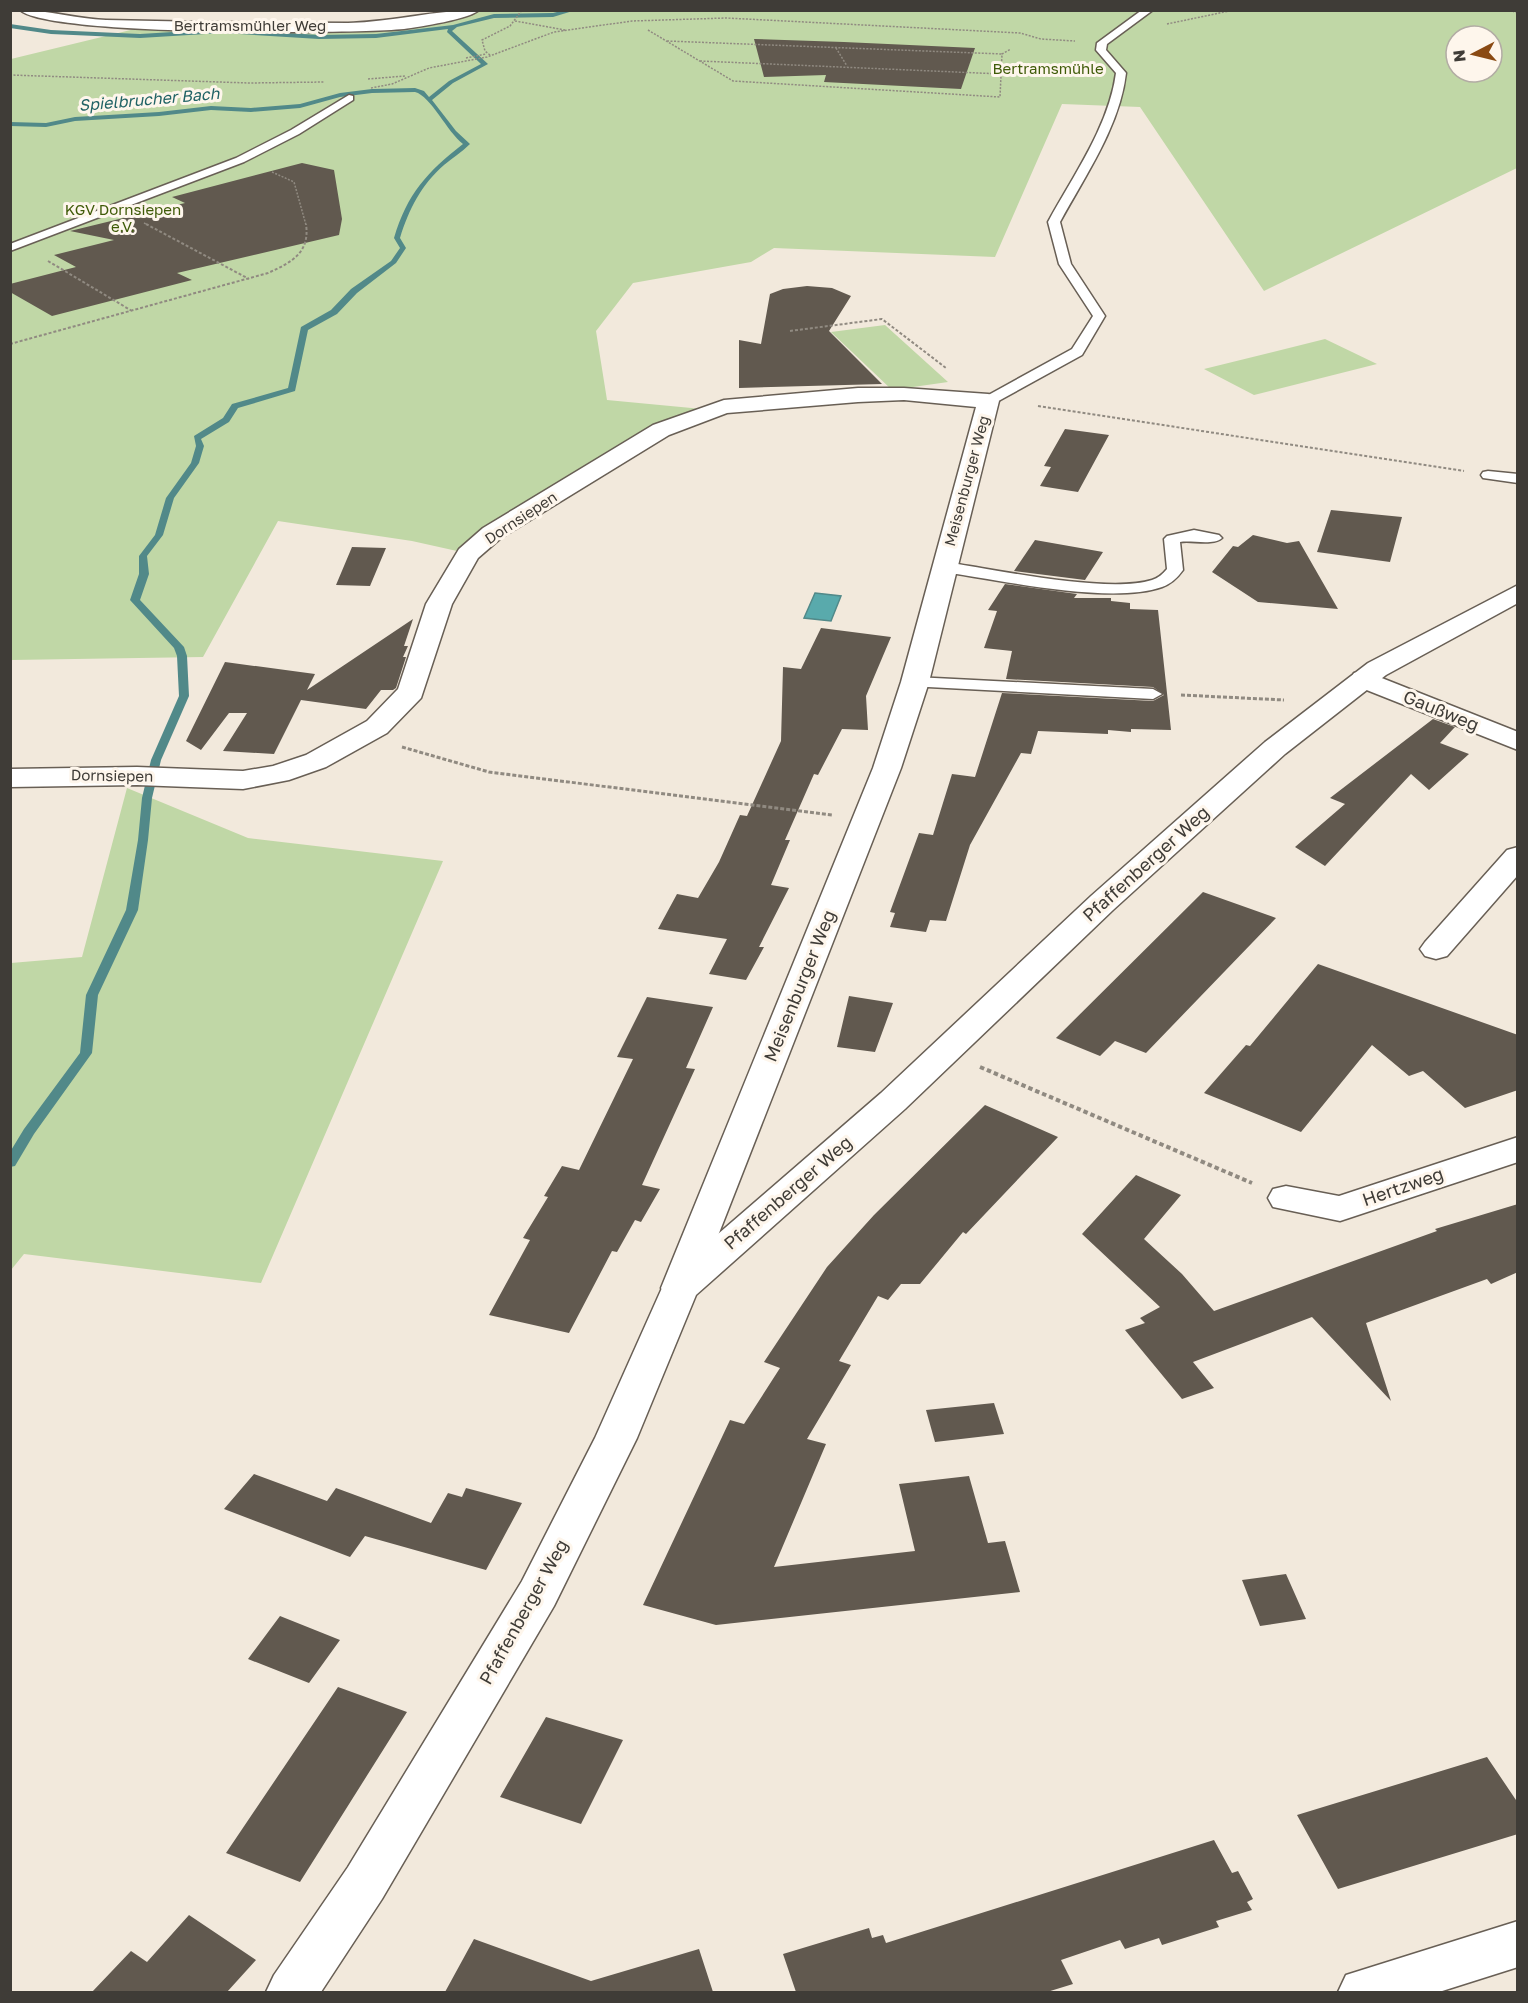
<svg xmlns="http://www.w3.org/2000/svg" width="1528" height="2003" font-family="'Golos Text',sans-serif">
	<rect width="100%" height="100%" fill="#f2e9dc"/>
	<path fill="#c0d7a6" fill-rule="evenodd" d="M482,10L1517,11V168L1264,291L1140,107L1062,104L995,257L774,248L751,262L633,283L596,331L607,400L702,409L511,515L457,551L412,541L278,521L203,657L11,660V59L143,27L428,23ZM1456,36H1492V72H1456Z
		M885,325L948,382L892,390L831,332Z
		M1325,339L1377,364L1254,395L1204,369Z
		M127,788L248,838L443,861L261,1283L24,1254L11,1270V963L82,957Z"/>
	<path fill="#59aaac" stroke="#518989" stroke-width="1.5" d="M815,593L841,596L831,621L804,618Z"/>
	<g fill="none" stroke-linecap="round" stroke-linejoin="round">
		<path fill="#518989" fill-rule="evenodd" d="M565,10H576L553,17L494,18L457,27L452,31L488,64L453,83L432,100L456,131L470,144C462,152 452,158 444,165C421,185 409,209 400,238L406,248L396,263L357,293L337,314L308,330L295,391L238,408L229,422L201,439L204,446L199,463L174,498L163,535L147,556L149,574L140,600L184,647L187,656L189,696L161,760L152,798L148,840L138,910L98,995L92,1053L34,1134L15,1166L10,1167V1152L24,1129L80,1053L86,995L126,910L138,840L142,798L151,760L179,696L177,656L174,648L130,600L139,574V556L155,535L166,498L191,463L196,446L194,436L223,418L232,404L288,388L301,327L331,310L351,289L391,261L400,248L394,238C407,194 427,172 463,144C447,132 431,96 415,92L372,93L340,97L300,108L251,112L211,110L159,116L75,121L46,127L10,126V122L46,123L75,117L159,112L211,106L251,108L300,104L340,93L372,89L415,88L424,91L429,97L449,81L481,64L447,32L448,29L376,38L319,39L222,33L140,38L51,34L10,28V24L51,30L140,34L222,29L319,35L376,34L453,25L494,14L553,13Z"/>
	</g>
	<path fill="#61594f" d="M754,39L844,42L975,48L961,89L824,82L826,75L764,77Z
		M302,163L334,170L342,219L339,235L177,273L192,280L52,316L10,292V284L76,267L54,255L114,240L70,231L185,203L172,197Z
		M807,286L832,288L851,296L829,331L882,384L739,388V340L761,344L770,294L783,289Z
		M1065,429L1109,435L1078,492L1040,486L1051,467L1044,466Z
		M1331,510L1402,517L1390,562L1317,552Z
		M1253,535L1287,543L1299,541L1338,609L1258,602L1212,572L1233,546L1238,547Z
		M1035,540L1103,552L1085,580L1014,571Z
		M352,547L386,548L370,586L336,585Z
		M1005,584L1077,594L1074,598H1111V601L1130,603V609L1158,610L1171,730L1131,729V732L1108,730V734L1038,731L1031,754L1021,753L970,845L946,921L930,920L926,932L890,927L895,913L890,912L919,833L933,835L952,774L975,777L1002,693L1153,701L1164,695L1153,687L1006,679L1012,651L984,648L997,611L988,610Z
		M413,619L404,646H408L403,657H406L396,688L393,690H381L366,709L301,700L274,754L223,751L247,713H229L201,750L186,741L225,662L315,674L307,690Z
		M821,628L891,637L866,696L868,730L842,729L818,775L814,774L785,840H790L771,885L789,888L759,947H764L746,980L709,974L727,939L658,929L677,894L698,898L719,862L740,815L747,816L781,741L783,667L801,669Z
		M1433,719L1455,727L1440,743L1469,754L1429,790L1411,774L1325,866L1295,847L1345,804L1330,798Z
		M1203,892L1276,918L1146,1053L1115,1041L1100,1056L1056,1038Z
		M1318,964L1518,1035V1090L1465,1108L1423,1071L1409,1076L1372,1045L1301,1132L1204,1093L1246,1045L1250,1046Z
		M849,996L893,1003L875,1052L837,1047Z
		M647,997L713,1007L686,1068L695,1069L642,1185L660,1189L641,1222L635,1220L617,1252L612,1251L569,1333L489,1315L530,1240L523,1238L548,1197L544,1196L562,1166L579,1170L633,1059L617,1057Z
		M985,1105L1058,1137L966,1234L963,1232L920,1284H901L888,1300L878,1296L839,1361L851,1365L807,1439L826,1444L774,1567L915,1551L899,1484L969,1476L988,1543L1005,1541L1020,1592L716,1625L643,1605L730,1420L744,1424L780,1368L764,1362L827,1267L874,1215Z
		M1136,1175L1181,1195L1144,1239L1182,1274L1214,1311L1437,1231L1435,1229L1518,1204V1272L1491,1284L1487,1279L1366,1323L1391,1401L1312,1317L1193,1362L1214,1388L1182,1399L1125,1330L1145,1323L1140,1318L1160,1307L1082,1234Z
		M994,1403L1004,1434L935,1442L926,1410Z
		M254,1474L327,1501L336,1488L431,1523L448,1493L462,1497L466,1488L522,1503L486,1570L365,1536L350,1557L224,1509Z
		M1286,1574L1306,1619L1260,1626L1242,1580Z
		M280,1616L340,1640L309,1683L248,1659Z
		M338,1687L407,1712L300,1882L226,1853Z
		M546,1717L623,1740L581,1824L500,1797Z
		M1487,1757L1518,1803V1834L1338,1889L1297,1815Z
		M1214,1840L1232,1873L1238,1871L1253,1899L1247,1902L1252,1910L1216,1921L1219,1927L1162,1945L1159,1938L1125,1949L1120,1940L1061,1960L1073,1984L1047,1992H796L783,1954L869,1928L872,1938L883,1935L886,1943Z
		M189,1915L256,1960L227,1992H92L131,1951L147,1962Z
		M474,1939L591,1981L699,1949L713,1992H445Z"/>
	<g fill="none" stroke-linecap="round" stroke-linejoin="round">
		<defs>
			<path id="service" d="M1142,10H1153L1107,44L1106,50L1126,73C1120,126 1085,176 1060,222L1071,264L1105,316L1082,355L993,404H983V398L1072,349L1093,316L1059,264L1048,222C1073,176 1109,126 1116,73L1096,50L1097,43Z
				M349,95L353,96V100L299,134L244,162L10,251V244L236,158L291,130Z
				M1488,471L1518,474V483L1483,478L1481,475L1483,472Z
				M1194,530L1219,535L1222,538C1213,546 1192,540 1180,542L1183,570C1178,577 1171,584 1162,587C1111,605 1000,580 944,572L936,567L944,562C994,569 1107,594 1152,580C1158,578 1163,574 1167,569L1164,539L1167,536Z
				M915,677L1153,689L1162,694L1153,699L909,686L906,682L909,678Z"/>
			<path id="minor" d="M20,10C49,10 77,19 106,20C186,22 267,23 348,23C392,22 435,10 479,10C470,19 419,27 404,29C354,34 47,36 20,10Z
				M858,388H904L988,394L996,396L999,401L929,682L901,768L694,1297L680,1301L666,1297L661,1288L873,768L901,682L976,407L904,400L858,402L727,413L669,435L501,538L478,558L452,604L421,698L387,733L326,767L289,780L243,789L137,785L10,787V769L137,767L243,771L273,766L306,755L367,721L398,689L426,604L459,549L483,528L653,425L724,400Z
				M1364,671L1518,732V750L1354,685L1351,679L1354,673Z
				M1518,847V875L1447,956L1436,959L1425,956L1420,949L1425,942L1507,850Z
				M1518,1137V1162L1340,1221L1273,1207L1268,1198L1273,1189L1286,1186L1339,1196Z
				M1518,1921V1967L1439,1992H1338L1346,1975Z"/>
			<path id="secondary" d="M1518,585V603L1386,675L1285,754L1113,910L905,1109L696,1295L637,1438L554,1606L382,1899L321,1992H266L274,1975L348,1867L522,1581L595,1438L666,1279L881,1093L1091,896L1265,742L1368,663Z"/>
		</defs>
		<use href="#service" stroke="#685f55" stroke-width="3"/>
		<use href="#minor" stroke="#685f55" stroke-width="3"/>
		<use href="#secondary" stroke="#685f55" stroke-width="3"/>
		<path stroke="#908a81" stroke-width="1.5" stroke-dasharray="2 1.5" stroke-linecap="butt" d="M1509,10L1518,13
			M515,21L565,30
			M1167,24L1234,10
			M648,30L733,81L1000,97L1002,54L1011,49
			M667,41L1002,54
			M836,48L847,66
			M490,55L485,51L482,40L510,26L522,10
			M466,58L486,54
			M700,61L1002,74
			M10,75L249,83L324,82
			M368,79L405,76
			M371,88L392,84L429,68L487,57L554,32L632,21L726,18L1020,33L1041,39L1075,41
			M272,172L294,182L306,225
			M144,223L148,225"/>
		<path stroke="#908a81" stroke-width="2" stroke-dasharray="3 2" stroke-linecap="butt" d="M146,224L249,279
			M48,261L132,311
			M790,331L882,319L946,368
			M10,344L268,273C292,262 310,253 306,224
			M1038,406L1464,471"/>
		<path stroke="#908a81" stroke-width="3" stroke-dasharray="4 2" stroke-linecap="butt" d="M1181,695L1284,700
			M402,747L489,772L832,815"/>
		<path stroke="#908a81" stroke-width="4" stroke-dasharray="4.5 3" stroke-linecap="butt" d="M980,1067L1252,1183"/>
		<use href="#service" fill="#fff" fill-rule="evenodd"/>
		<use href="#minor" fill="#fff" fill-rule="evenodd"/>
		<use href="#secondary" fill="#fff" fill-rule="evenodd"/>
	</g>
	<g text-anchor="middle" stroke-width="6" stroke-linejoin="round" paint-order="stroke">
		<g font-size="15" fill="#3f3c37" stroke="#fef6ec">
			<text x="250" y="31">Bertramsmühler Weg</text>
			<text transform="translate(967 481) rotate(-75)" y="5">Meisenburger Weg</text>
			<text transform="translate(521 518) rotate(-33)" y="5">Dornsiepen</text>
			<text transform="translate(112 776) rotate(1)" y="5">Dornsiepen</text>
		</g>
		<g font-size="15" fill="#3f5b08" stroke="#fef6ec">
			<text x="1048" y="74">Bertramsmühle</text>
			<text x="123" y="215">KGV Dornsiepen<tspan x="123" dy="17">e.V.</tspan></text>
		</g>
		<g font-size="16" font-style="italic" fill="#216365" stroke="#fef6ec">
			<text transform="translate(149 99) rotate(-5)" y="6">Spielbrucher Bach</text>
		</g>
		<g font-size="18" fill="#3f3c37" stroke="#fef6ec">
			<text transform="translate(1441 711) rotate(22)" y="6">Gaußweg</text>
			<text transform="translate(1146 864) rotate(-42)" y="6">Pfaffenberger Weg</text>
			<text transform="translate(800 986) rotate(-68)" y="6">Meisenburger Weg</text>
			<text transform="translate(1403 1187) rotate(-19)" y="6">Hertzweg</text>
			<text transform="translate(788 1193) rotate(-41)" y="6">Pfaffenberger Weg</text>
			<text transform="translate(524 1612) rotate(-61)" y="6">Pfaffenberger Weg</text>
		</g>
	</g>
	<rect width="1528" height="2003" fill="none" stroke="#3f3c37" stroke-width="24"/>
	<g transform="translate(1474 54) rotate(263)"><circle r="28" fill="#fef6ec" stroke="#b2aca4" stroke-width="1.5"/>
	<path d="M0-4.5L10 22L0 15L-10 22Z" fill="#8a4a13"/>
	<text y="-9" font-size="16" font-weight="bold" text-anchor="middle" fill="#3f3c37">N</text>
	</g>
</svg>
